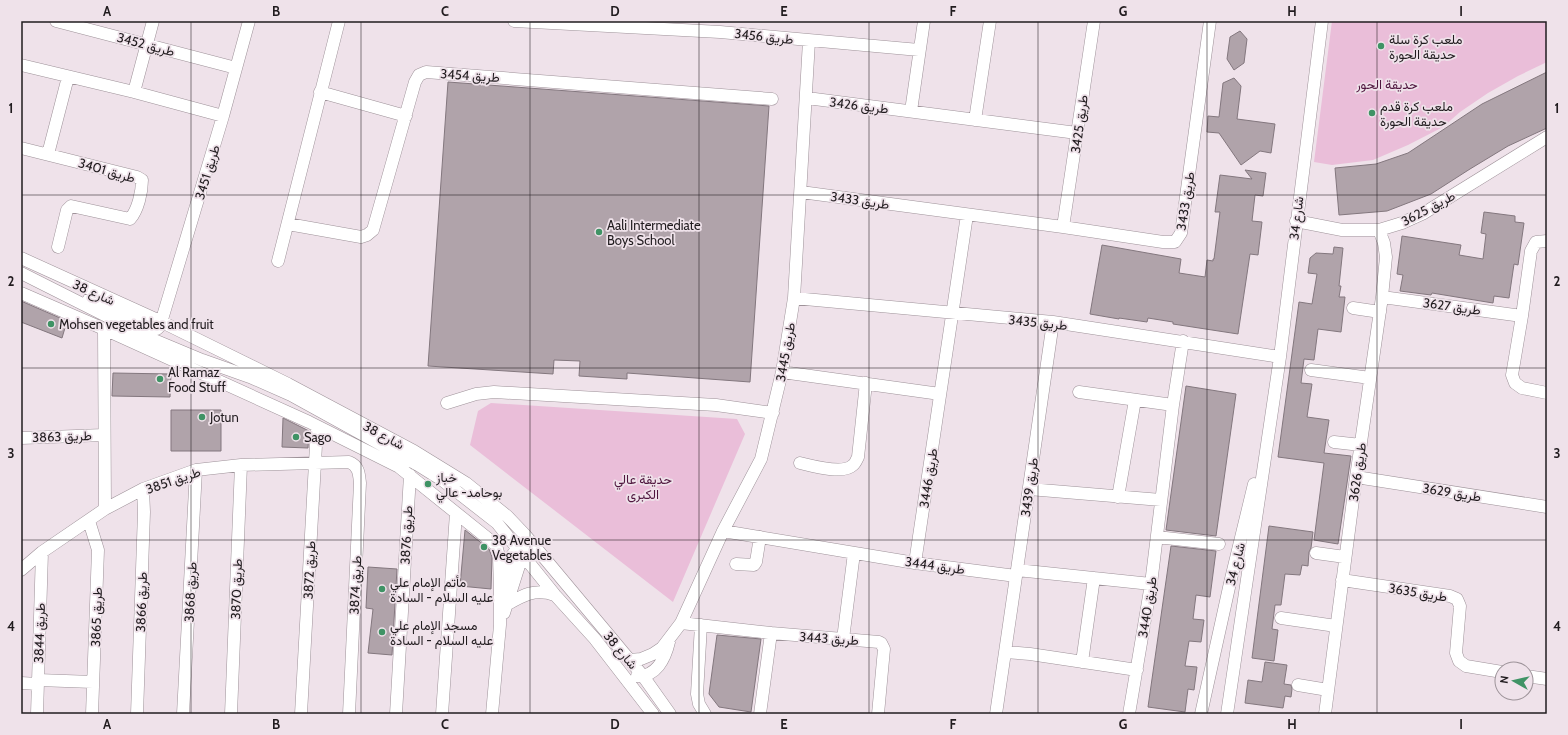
<svg xmlns="http://www.w3.org/2000/svg" width="1568" height="735" font-family="Cabin,Vazirmatn,sans-serif">
	<rect width="100%" height="100%" fill="#efe2ea"/>
	<path fill="#eabed9" d="M1332,21H1547V62L1518,76L1488,93L1460,112L1443,127L1408,145L1373,160L1332,165L1314,162Z
		M491,403L737,419L745,434L673,602L470,445L478,411Z"/>
	<path fill="#b0a3aa" stroke="#83777e" d="M1240,31L1247,39L1244,63L1234,70L1227,59L1230,37Z
		M1547,72V128L1508,146L1470,169L1431,194L1387,211L1339,215L1335,168L1376,164L1408,153L1482,104Z
		M1234,78L1241,86L1237,119L1275,124L1271,153L1260,151L1241,165L1219,133L1207,132L1208,116L1219,117L1223,83Z
		M448,82L769,106L750,382L627,373V379L579,376L580,361L554,360L553,374L428,366Z
		M1245,170L1266,173L1263,196L1255,195L1252,221L1262,222L1258,255L1250,254L1238,334L1173,324V322L1148,318L1147,322L1119,318V319L1090,314L1102,245L1181,259L1179,273L1205,277L1207,260L1213,261V259H1214L1220,212H1215L1220,175L1252,179Z
		M1484,212L1515,216V222L1524,223L1518,265L1514,264L1509,298L1494,296L1493,303L1432,293L1431,295L1400,291L1403,275L1397,274L1402,236L1461,245L1459,255L1483,259L1486,234L1481,233Z
		M1334,247L1343,248L1339,286H1341L1339,297H1345L1341,332L1318,329L1314,360L1304,359L1301,383L1312,384L1307,417L1329,420L1324,453L1351,456L1338,544L1314,540L1324,463L1278,457L1299,302L1312,304L1317,274L1308,273L1310,258L1316,253L1333,254Z
		M21,301L67,321L62,338L21,322Z
		M113,373L171,374L170,397L112,396Z
		M1186,386L1236,394L1216,536L1166,530Z
		M171,410H221V451H171Z
		M283,418L309,431L308,448L282,447Z
		M1269,526L1313,532L1311,548L1309,552L1308,566L1302,565L1300,575L1285,574L1281,605H1275L1272,629L1278,630L1274,661L1252,658Z
		M465,530L489,549L492,557L491,589L460,586Z
		M1171,546L1216,551L1210,597L1196,595L1193,619L1204,620L1201,642L1189,641L1185,666L1197,667L1194,690L1188,689L1185,712L1148,707Z
		M368,567L397,569L392,655L368,653L373,609L366,608Z
		M717,635L761,639L751,712L719,707L709,694Z
		M1265,662L1287,665L1284,684L1291,685L1292,689L1291,697L1285,696L1283,708L1245,703L1248,680L1262,682Z"/>
	<g fill="none" stroke-linecap="round" stroke-linejoin="round">
		<defs>
			<path id="minor" d="M56,21L236,68
				M514,21L720,32L919,50
				M21,65L134,92L223,116
				M134,92L153,21
				M320,92L406,116
				M807,98L1077,133
				M911,111L924,21
				M975,120L990,21
				M21,148L137,177L142,180C142,192 138,210 130,219L71,206L67,210L58,247
				M48,154L68,77
				M801,192L1063,227L1163,242H1175L1181,233L1210,21
				M1296,221L1342,230H1379L1402,223L1424,213L1547,137
				M288,224L361,237L367,235L373,230L415,82L419,75L426,72L772,99
				M1063,227L1094,21
				M21,258L162,322L288,384L414,451L466,483L507,516L526,536L643,676L670,714
				M278,261L339,21
				M21,273L154,340L202,360L250,377L291,395L418,465L442,480L497,523L555,595L595,639L653,714
				M21,293L104,329L309,422L399,467L496,545L499,556L500,590
				M1382,297L1522,316L1512,375L1515,383L1522,388L1547,393
				M794,298L1053,322L1280,357
				M89,299L96,301L152,329H157L160,326L223,116L249,21
				M1353,308L1380,312
				M1522,316L1531,251L1536,242L1547,241
				M104,329L105,509
				M1311,370L1370,378
				M782,372L940,394
				M1079,392L1173,405
				M447,403L476,394L494,392L716,405L773,413
				M21,438L104,435
				M1334,442L1361,445
				M800,463C813,466 843,475 853,465C855,464 857,459 858,457L866,383
				M1356,477L1547,507
				M1029,489L1161,500
				M1118,497L1135,400
				M89,521L98,550L92,714
				M723,531L915,563L1016,576
				M1157,537L1219,544
				M1316,553L1345,557
				M915,563L967,215
				M736,564L754,565L756,562L760,537
				M21,570L42,552L105,509L143,489L196,470L241,465L349,462C359,466 359,474 360,483L349,714
				M1017,570L1151,584
				M1342,580L1450,596L1457,599L1460,606L1456,653L1459,661L1466,666L1502,672
				M506,605C523,595 535,588 555,595
				M504,613L524,550
				M1281,618L1336,626
				M681,623L771,633L879,642L881,643L884,649L878,714
				M701,625L697,694L699,704L705,714
				M843,639L854,553
				M1005,652L1030,654L1137,670
				M630,660L641,659L653,654L662,648L681,623L723,531L761,459L782,372L794,298L809,41
				M1082,662L1094,578
				M637,676C656,677 665,659 669,642
				M1526,676L1547,679
				M38,680L93,682
				M21,683L38,684
				M1298,685L1328,690
				M37,714L42,552
				M137,714L144,512L143,489
				M183,714L196,470
				M231,714L241,465
				M301,714L317,427
				M396,714L410,475
				M442,714L456,513
				M492,714L500,625V590L510,558L517,549L523,545
				M760,714L771,633
				M996,714L1053,322
				M1129,714L1151,584L1173,405L1183,341
				M1201,714L1230,583L1254,484
				M1227,714L1280,357L1322,21
				M1325,714L1356,477L1382,297L1386,257L1384,243L1379,230"/>
		</defs>
		<use href="#minor" stroke="#9e9299" stroke-width="13"/>
		<use href="#minor" stroke="#fff" stroke-width="12"/>
	</g>
	<path fill="none" stroke="#211c1f" stroke-width="1" stroke-opacity="0.55" d="M191,21V714M361,21V714M530,21V714M699,21V714M869,21V714M1038,21V714M1207,21V714M1377,21V714M21,195H1547M21,368H1547M21,540H1547"/>
	<g fill="#3f9365" stroke="#efe2ea" stroke-width="1.5">
		<circle cx="1381" cy="46" r="4"/>
		<circle cx="1372" cy="113" r="4"/>
		<circle cx="599" cy="232" r="4"/>
		<circle cx="51" cy="324" r="4"/>
		<circle cx="160" cy="379" r="4"/>
		<circle cx="202" cy="417" r="4"/>
		<circle cx="296" cy="437" r="4"/>
		<circle cx="428" cy="484" r="4"/>
		<circle cx="484" cy="547" r="4"/>
		<circle cx="382" cy="589" r="4"/>
		<circle cx="382" cy="632" r="4"/>
	</g>
	<g text-anchor="middle" stroke-width="3.5" stroke-linejoin="round" paint-order="stroke">
		<g font-size="13" fill="#211c1f" stroke="#efe2ea">
			<text transform="translate(764 36) rotate(6)" y="5">طريق 3456</text>
			<text transform="translate(146 44) rotate(15)" y="5">طريق 3452</text>
			<text transform="translate(470 75) rotate(4)" y="5">طريق 3454</text>
			<text transform="translate(859 105) rotate(7)" y="5">طريق 3426</text>
			<text transform="translate(1079 124) rotate(-82)" y="5">طريق 3425</text>
			<text transform="translate(107 170) rotate(16)" y="5">طريق 3401</text>
			<text transform="translate(207 172) rotate(-73)" y="5">طريق 3451</text>
			<text transform="translate(860 200) rotate(8)" y="5">طريق 3433</text>
			<text transform="translate(1185 201) rotate(-81)" y="5">طريق 3433</text>
			<text transform="translate(1428 208) rotate(-28)" y="5">طريق 3625</text>
			<text transform="translate(1296 218) rotate(-83)" y="5">شارع 34</text>
			<text transform="translate(94 292) rotate(24)" y="5">شارع 38</text>
			<text transform="translate(1452 306) rotate(8)" y="5">طريق 3627</text>
			<text transform="translate(1038 322) rotate(6)" y="5">طريق 3435</text>
			<text transform="translate(785 352) rotate(-80)" y="5">طريق 3445</text>
			<text transform="translate(384 435) rotate(28)" y="5">شارع 38</text>
			<text transform="translate(62 436) rotate(-2)" y="5">طريق 3863</text>
			<text transform="translate(1357 472) rotate(-82)" y="5">طريق 3626</text>
			<text transform="translate(928 478) rotate(-81)" y="5">طريق 3446</text>
			<text transform="translate(173 480) rotate(-19)" y="5">طريق 3851</text>
			<text transform="translate(1029 487) rotate(-82)" y="5">طريق 3439</text>
			<text transform="translate(1452 492) rotate(9)" y="5">طريق 3629</text>
			<text transform="translate(406 535) rotate(-87)" y="5">طريق 3876</text>
			<text transform="translate(1235 564) rotate(-76)" y="5">شارع 34</text>
			<text transform="translate(935 565) rotate(8)" y="5">طريق 3444</text>
			<text transform="translate(309 570) rotate(-87)" y="5">طريق 3872</text>
			<text transform="translate(355 585) rotate(-87)" y="5">طريق 3874</text>
			<text transform="translate(236 589) rotate(-88)" y="5">طريق 3870</text>
			<text transform="translate(190 592) rotate(-87)" y="5">طريق 3868</text>
			<text transform="translate(1418 592) rotate(9)" y="5">طريق 3635</text>
			<text transform="translate(141 602) rotate(-88)" y="5">طريق 3866</text>
			<text transform="translate(1147 607) rotate(-81)" y="5">طريق 3440</text>
			<text transform="translate(96 617) rotate(-88)" y="5">طريق 3865</text>
			<text transform="translate(39 633) rotate(-88)" y="5">طريق 3844</text>
			<text transform="translate(829 638) rotate(4)" y="5">طريق 3443</text>
			<text transform="translate(621 650) rotate(50)" y="5">شارع 38</text>
		</g>
		<g font-size="13" fill="#211c1f" stroke="#efe2ea" text-anchor="start">
			<text x="1389" y="44">ملعب كرة سلة<tspan x="1389" dy="15">حديقة الحورة</tspan></text>
			<text x="1380" y="111">ملعب كرة قدم<tspan x="1380" dy="15">حديقة الحورة</tspan></text>
			<text x="607" y="230">Aali Intermediate<tspan x="607" dy="15">Boys School</tspan></text>
			<text x="59" y="329">Mohsen vegetables and fruit</text>
			<text x="168" y="377">Al Ramaz<tspan x="168" dy="15">Food Stuff</tspan></text>
			<text x="210" y="422">Jotun</text>
			<text x="304" y="442">Sago</text>
			<text x="436" y="482">خباز<tspan x="436" dy="15">بوحامد- عالي</tspan></text>
			<text x="492" y="545">38 Avenue<tspan x="492" dy="15">Vegetables</tspan></text>
			<text x="390" y="587">مأتم الإمام علي<tspan x="390" dy="15">عليه السلام - السادة</tspan></text>
			<text x="390" y="630">مسجد الإمام علي<tspan x="390" dy="15">عليه السلام - السادة</tspan></text>
		</g>
		<g font-size="13" fill="#4f163e" stroke="#efe2ea">
			<text x="1387" y="89">حديقة الحور</text>
			<text x="643" y="484">حديقة عالي<tspan x="643" dy="15">الكبرى</tspan></text>
		</g>
	</g>
	<rect width="1568" height="735" fill="none" stroke="#efe2ea" stroke-width="44"/>
	<g transform="translate(1514 681) rotate(278)"><circle r="19" fill="#efe2ea" stroke="#9d9399"/>
	<path d="M0-3L7 15L0 10L-7 15Z" fill="#3f9365"/>
	<text y="-6" font-size="11" font-weight="bold" text-anchor="middle" fill="#211c1f">N</text>
	</g>
	<rect x="22" y="22" width="1524" height="691" fill="none" stroke="#211c1f" stroke-width="1.5"/>
	<g font-size="13" text-anchor="middle" font-weight="bold" fill="#211c1f">
		<text x="107" y="16">A</text>
		<text x="276" y="16">B</text>
		<text x="445" y="16">C</text>
		<text x="615" y="16">D</text>
		<text x="784" y="16">E</text>
		<text x="953" y="16">F</text>
		<text x="1123" y="16">G</text>
		<text x="1292" y="16">H</text>
		<text x="1461" y="16">I</text>
		<text x="11" y="113">1</text>
		<text x="1557" y="113">1</text>
		<text x="11" y="286">2</text>
		<text x="1557" y="286">2</text>
		<text x="11" y="458">3</text>
		<text x="1557" y="458">3</text>
		<text x="11" y="631">4</text>
		<text x="1557" y="631">4</text>
		<text x="107" y="729">A</text>
		<text x="276" y="729">B</text>
		<text x="445" y="729">C</text>
		<text x="615" y="729">D</text>
		<text x="784" y="729">E</text>
		<text x="953" y="729">F</text>
		<text x="1123" y="729">G</text>
		<text x="1292" y="729">H</text>
		<text x="1461" y="729">I</text>
	</g>
</svg>
